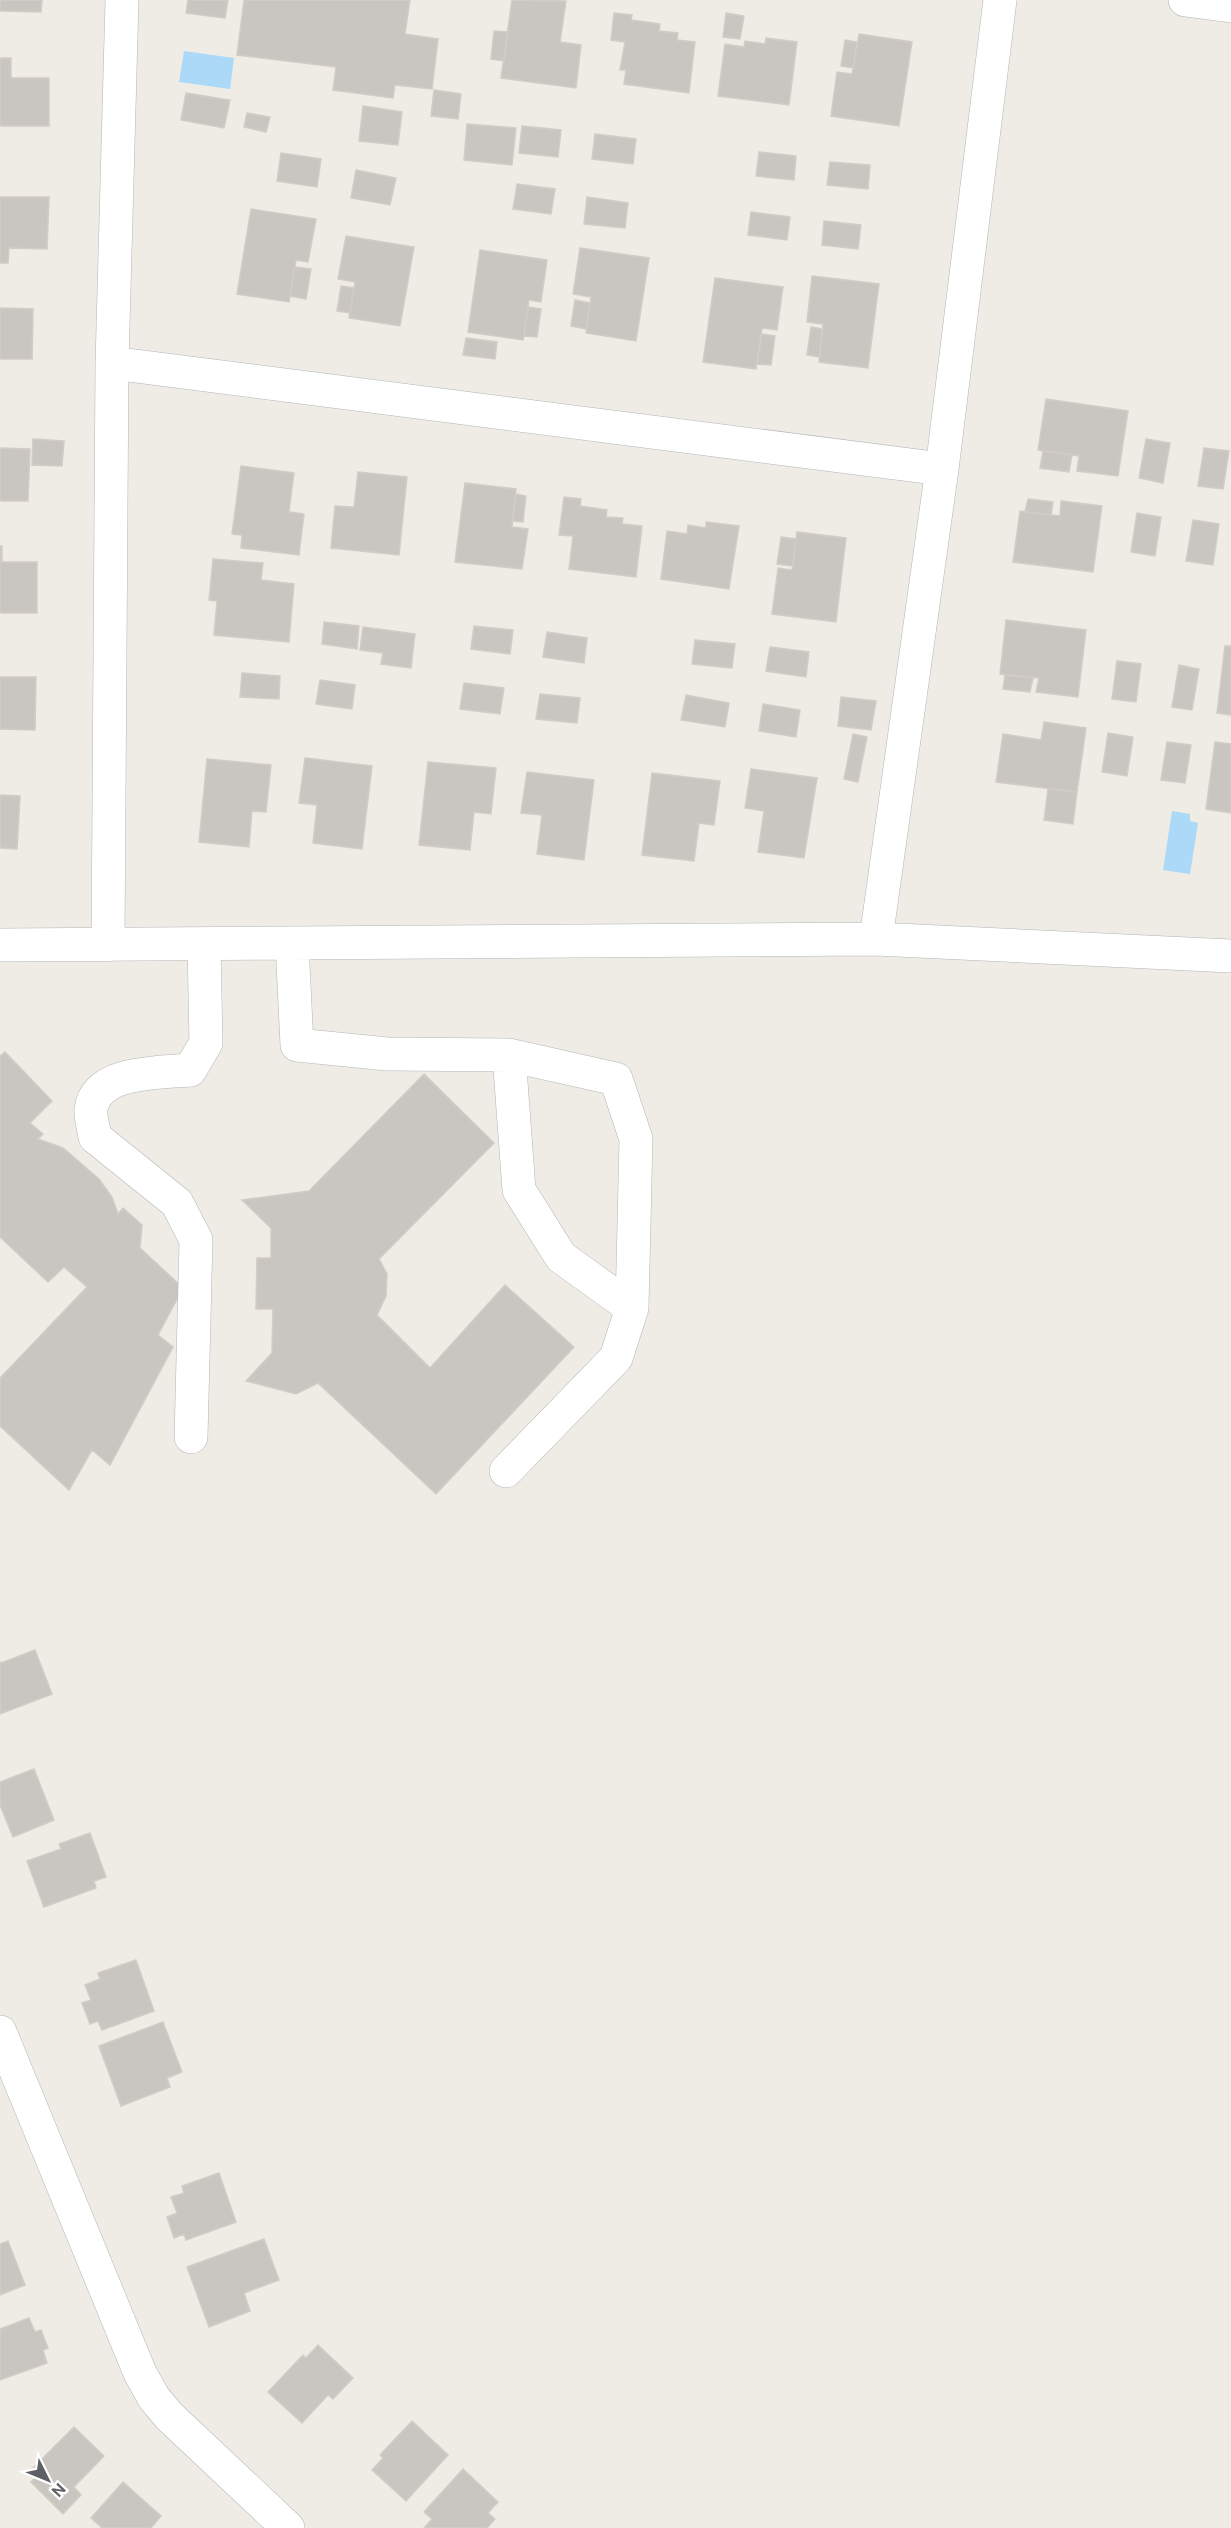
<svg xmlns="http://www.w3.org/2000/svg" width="1231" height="2528" font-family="'DM Sans',sans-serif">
	<rect width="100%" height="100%" fill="#eeece5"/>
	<path fill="#abd9f7" d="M184,51L234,58L230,89L179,82Z
		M1172,811L1190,814V821L1198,823L1190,874L1163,870Z"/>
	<path fill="#c9c6c2" stroke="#d2cdc4" stroke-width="1.5" d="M0,0H42L41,12L0,11Z
		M188,0H228L225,18L186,13Z
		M244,0H410L405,34L438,39L432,89L395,85L393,98L333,90L336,67L237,55Z
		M512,0L566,1L560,42L581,45L576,88L501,78Z
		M614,13L632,15L631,20L660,24L659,31L678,33L677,40L695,42L689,93L624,84L626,70H620L625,42L611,40Z
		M726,13L744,16L740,39L723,37Z
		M494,31L508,32L504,61L491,59Z
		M859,34L912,42L899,126L831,116L837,72L852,74Z
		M766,38L797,42L789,105L718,96L725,44L744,47L745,41L765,44Z
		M845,40L857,42L853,68L841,66Z
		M0,58H11V78H49V126H0Z
		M434,90L461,94L458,119L431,116Z
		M186,93L230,100L224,128L181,120Z
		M363,106L402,112L398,145L359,141Z
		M247,113L270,117L266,132L244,127Z
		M467,124L516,128L512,165L464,160Z
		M522,126L561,130L558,157L519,153Z
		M595,134L636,139L633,164L592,159Z
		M759,152L796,156L794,180L756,176Z
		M281,153L321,159L317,187L277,181Z
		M830,162L870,165L868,189L827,185Z
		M356,170L396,178L390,205L351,198Z
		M517,184L555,189L551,214L513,209Z
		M0,197H49L47,249L9,248L8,263H0Z
		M587,197L628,203L625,228L584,224Z
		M251,209L316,219L308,262L296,260L289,302L237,294Z
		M751,212L790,217L787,240L748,235Z
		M824,221L861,225L858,249L822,245Z
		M346,236L414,247L400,326L349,318L355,282L338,279Z
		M580,248L649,258L636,341L586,333L591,297L573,294Z
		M480,250L547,260L541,302L529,300L523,340L468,332Z
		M295,267L311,269L306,299L290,296Z
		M812,276L879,284L868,368L819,362L823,324L807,322Z
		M715,278L783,287L777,330L762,328L756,369L703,362Z
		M341,286L354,288L350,313L337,311Z
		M575,300L590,303L586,329L571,326Z
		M528,307L541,309L537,337L524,336Z
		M0,308L33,309L32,359H0Z
		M811,327L823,329L819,357L807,355Z
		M762,334L775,336L771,365L757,364Z
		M466,338L497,342L495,359L463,355Z
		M1046,399L1128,411L1118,476L1077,471L1079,456L1038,450Z
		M33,439L64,441L62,466L32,465Z
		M1146,439L1170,443L1163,483L1139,478Z
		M0,448L30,449L28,501H0Z
		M1204,448L1229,451L1223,489L1198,486Z
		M1043,451L1072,455L1069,472L1040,468Z
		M241,466L294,473L289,512L304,514L299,555L241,548L242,535L232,534Z
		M358,472L407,477L399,555L331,548L335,506L354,507Z
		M465,483L516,489L512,527L528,529L522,569L455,562Z
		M516,494L526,496L523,522L512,521Z
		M564,497L581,499L580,506L607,510L606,517L623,518L622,524L642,526L636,577L569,569L573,536L559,535Z
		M1028,499L1053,502L1051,515L1025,512Z
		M1061,501L1102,506L1093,572L1013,562L1020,511L1060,516Z
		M1137,513L1161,517L1155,556L1131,552Z
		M1193,520L1219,524L1213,565L1186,561Z
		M706,522L739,526L729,589L661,579L667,531L687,534L688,525L706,528Z
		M797,532L846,538L836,622L772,614L778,568L792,570Z
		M781,537L796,539L793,566L777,564Z
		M0,546H2V562H37V613H0Z
		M213,559L263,563L261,580L294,584L289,642L214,635L217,601L209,600Z
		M1006,620L1086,630L1078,697L1036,692L1039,678L1000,674Z
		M324,622L359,626L357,649L322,644Z
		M474,626L513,630L510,654L471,649Z
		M363,627L415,634L411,668L381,664L383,653L360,650Z
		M547,632L587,638L584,663L543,657Z
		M695,640L735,644L732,668L692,664Z
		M1225,646H1231V715L1217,713Z
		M770,647L809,652L806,677L766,671Z
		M1117,661L1141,664L1136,702L1112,699Z
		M1179,665L1199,669L1192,710L1172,707Z
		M242,673L280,676L279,699L240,697Z
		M1005,675L1033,678L1030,692L1003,689Z
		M0,677H36L35,730L0,729Z
		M320,680L355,685L352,709L316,704Z
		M464,683L504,688L500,714L460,709Z
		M540,694L580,698L577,723L536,719Z
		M686,695L729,703L725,727L681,720Z
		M841,697L876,701L871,730L838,726Z
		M763,704L800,710L796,737L759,731Z
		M1044,722L1086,728L1077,792L996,782L1003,734L1041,740Z
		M1108,733L1133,737L1127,776L1102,772Z
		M853,734L867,737L858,782L844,779Z
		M1167,742L1191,745L1185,783L1161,780Z
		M1215,742L1231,744V813L1206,809Z
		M305,758L372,766L362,849L313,843L317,805L299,803Z
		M207,759L271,765L266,812L252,811L249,847L199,842Z
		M428,762L496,768L491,814L474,812L470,850L419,845Z
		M751,769L817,778L804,858L758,852L764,811L745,808Z
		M527,772L594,780L584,860L537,854L542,815L521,813Z
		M652,773L720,781L714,825L699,823L694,861L642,855Z
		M1048,789L1077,792L1073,824L1044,820Z
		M0,795L20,796L17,849L0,848Z
		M5,1052L52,1101L30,1123L43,1134L38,1139L63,1148L99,1179L112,1197L118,1214L123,1208L142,1225L140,1248L183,1288L158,1335L173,1347L110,1465L92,1450L69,1490L0,1426V1378L87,1287L64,1267L48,1282L0,1237V1056Z
		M424,1074L494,1143L379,1259L387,1274L386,1296L377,1315L430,1368L505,1285L574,1347L436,1494L318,1383L296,1394L246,1381L272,1353L273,1309H256L257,1258H271V1228L242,1200L309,1191Z
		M35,1650L52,1694L0,1714V1662L1,1663Z
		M34,1769L54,1820L13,1837L0,1805V1782Z
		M90,1833L106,1877L94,1881L96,1888L44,1907L27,1861L61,1849L59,1844Z
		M136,1960L154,2011L102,2030L98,2021L90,2024L82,2003L91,2000L85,1985L100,1979L98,1973Z
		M163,2022L182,2072L167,2078L170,2087L121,2106L99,2046Z
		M219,2173L236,2222L186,2240L184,2234L174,2238L167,2217L177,2213L171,2197L184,2193L182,2186Z
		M264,2239L279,2280L244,2293L250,2311L209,2327L187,2267Z
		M8,2241L25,2285L0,2295V2244Z
		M29,2318L35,2332L41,2330L48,2348L43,2350L47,2363L0,2380V2329Z
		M318,2345L353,2378L333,2399L328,2395L302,2423L268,2392L303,2355L306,2358Z
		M412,2421L448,2455L406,2501L372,2470L383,2458L380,2455Z
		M74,2427L104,2456L74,2487L81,2495L63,2514L31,2482L39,2474L33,2468Z
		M463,2469L498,2502L488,2513L495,2519L487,2528H424L432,2519L424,2512Z
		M123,2482L161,2516L151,2528H102L91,2518Z"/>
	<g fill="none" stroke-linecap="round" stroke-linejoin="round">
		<defs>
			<path id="minor" d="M1185,0L1231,6
				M112,363L942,469
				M876,939L942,469L1000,0
				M292,944L297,1045L387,1054L509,1055L616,1079L636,1139L632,1308L616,1358L506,1471
				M0,945L876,939L1231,956
				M108,945L112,363L122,0
				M509,1055L519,1190L561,1257L632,1308
				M191,1437L196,1240L177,1203L95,1137C94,1129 90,1117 91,1109C97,1070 160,1073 190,1070L206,1043L204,944
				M0,2032L140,2373L154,2398L169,2416L288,2528"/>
		</defs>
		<use href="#minor" stroke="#b2b5b9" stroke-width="34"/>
		<use href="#minor" stroke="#fff" stroke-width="33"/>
	</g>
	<g transform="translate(48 2480) rotate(133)" stroke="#ffffff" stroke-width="4.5" paint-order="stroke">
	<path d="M0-4.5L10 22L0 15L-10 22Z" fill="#5d6064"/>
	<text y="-9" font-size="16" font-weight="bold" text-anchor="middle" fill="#5d6064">N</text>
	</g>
</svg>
